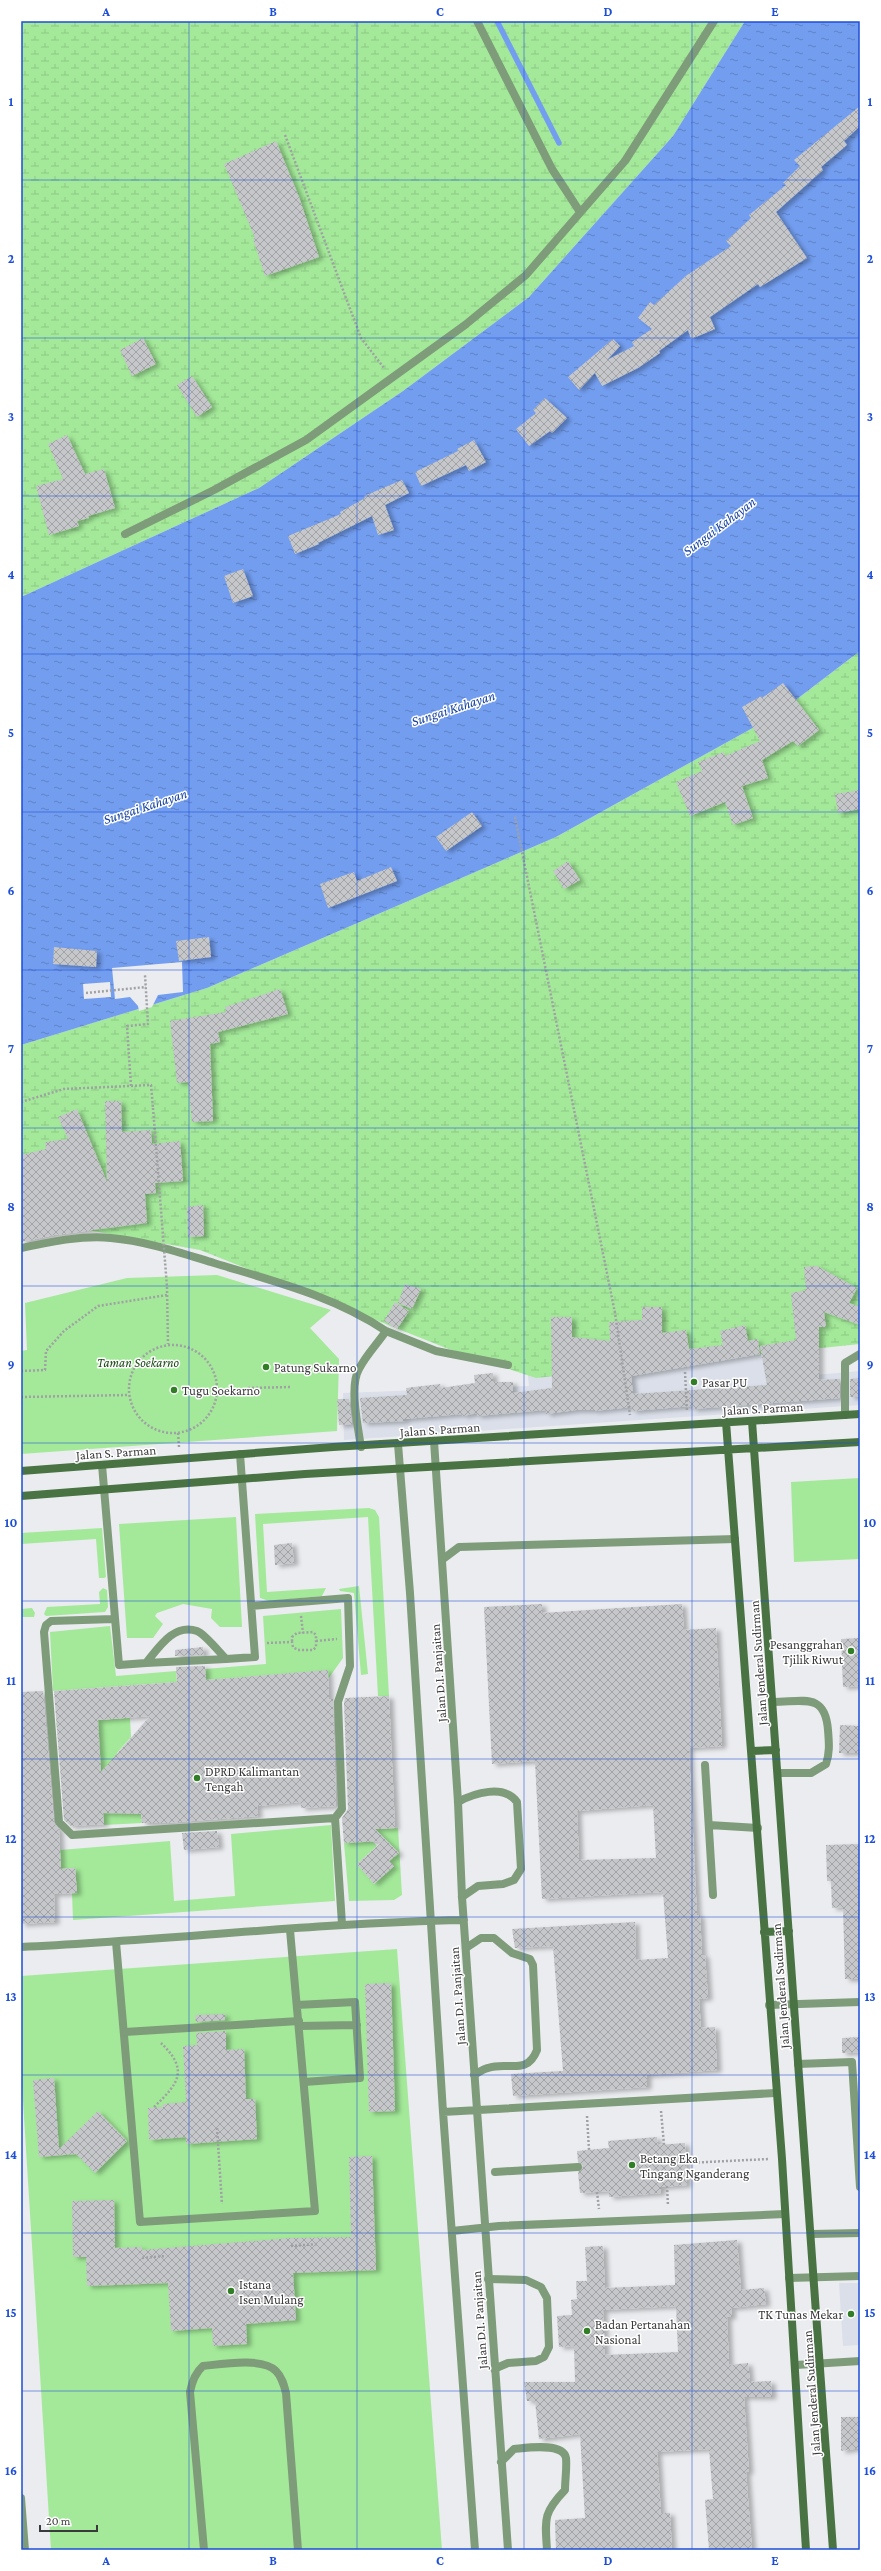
<svg xmlns="http://www.w3.org/2000/svg" width="881" height="2571" font-family="'Crimson Pro',serif">
	<defs>
		<pattern id="wetland-marsh" width="20" height="14" patternUnits="userSpaceOnUse"><rect width="20" height="14" fill="#a3e999"/><path d="M1 5h8M5 5V1M11 12h8M15 12V8" fill="none" stroke="#8dc985"/></pattern>
		<pattern id="water-ripples" width="26" height="14" patternUnits="userSpaceOnUse"><rect width="26" height="14" fill="#739ef0"/><path d="M2 4q2-2 4 0t4 0M15 11q2-2 4 0t4 0" fill="none" stroke="#5f82c4"/></pattern>
		<pattern id="building-cross-hatch" width="8" height="8" patternUnits="userSpaceOnUse"><rect width="8" height="8" fill="#c5c7ca"/><path d="M0 0l8 8M0 8l8-8" fill="none" stroke="#a1a3a5"/></pattern>
		<filter id="shadow"><feDropShadow dx="4.5" dy="2.5" stdDeviation="2" flood-color="#0004"/></filter>
	</defs>
	<rect width="100%" height="100%" fill="#eaecef"/>
	<path fill="#dadfe9" d="M767,1320L770,1379L860,1371V1405L344,1440L343,1393L529,1386L525,1348Z
		M839,2283H860V2345L843,2346Z"/>
	<path fill="#a3e999" d="M217,1275L331,1310L310,1328L339,1359L337,1431L21,1454V1351L27,1350L25,1303L127,1278Z
		M860,1478V1559L794,1562L791,1482Z
		M369,1508L375,1510L379,1517L389,1696H378L368,1517L263,1524L267,1592L326,1588L322,1596L269,1601L260,1598L255,1514Z
		M236,1517L242,1627H220L211,1618L212,1609L183,1604L157,1613L155,1616L163,1624L153,1638H127L119,1524Z
		M102,1528L106,1577L104,1578H99L96,1539L21,1544V1533Z
		M359,1586L368,1674L361,1675L354,1593L340,1591L339,1589Z
		M103,1588L107,1590L108,1607L105,1612L46,1616L44,1614L47,1607L100,1604L99,1592Z
		M32,1608L35,1613L34,1617H21V1609Z
		M341,1609L343,1658L328,1679L323,1671L206,1680L205,1669L266,1664L263,1616Z
		M110,1626L116,1676L176,1671L177,1682L53,1691L50,1632Z
		M130,1718L131,1737L117,1753L124,1813L141,1814L142,1823L104,1825L98,1735L59,1737L56,1723Z
		M331,1825L335,1901L73,1920L72,1893L77,1892L75,1868L61,1869L60,1850L170,1841L174,1901L235,1896L231,1834Z
		M398,1828L402,1895L394,1900L349,1901L344,1843L372,1841L377,1846L357,1864L374,1884L394,1866L389,1861L398,1852L376,1830H359Z
		M397,1949L442,2550H51L21,2069V1976Z"/>
	<path fill="url(#wetland-marsh)" d="M21,21H745L673,136L529,297L403,391L259,488L21,597Z
		M860,651V1344L536,1378L446,1348L200,1250L76,1228L21,1238V1045L207,988L556,837L776,715Z"/>
	<path fill="url(#water-ripples)" d="M745,21H860V651L776,715L556,837L207,988L21,1045V597L259,488L403,391L529,297L673,136Z"/>
	<path fill="#eaecef" d="M182,962L183,992L158,995L152,1007L139,1011L138,1006L130,997L115,999L112,968Z
		M110,982L111,997L84,999L83,984Z"/>
	<g fill="none" stroke-linecap="round" stroke-linejoin="round">
		<path stroke="#739ef0" stroke-width="5.5" d="M497,21L559,143"/>
	</g>
	<path fill="url(#building-cross-hatch)" fill-rule="evenodd" filter="url(#shadow)" d="M860,106V126L844,141L847,145L821,167L823,170L776,212L807,258L760,287L758,284L710,317L715,329L691,339L688,330L659,351L660,353L638,368L602,386L595,373L579,390L568,377L613,339L620,346L607,360L634,346L632,342L652,329L638,318L650,302L654,305L687,275L731,246L726,241L751,218L749,215L786,185L783,183L800,166L794,160Z
		M276,141L299,197L319,257L265,276L253,239L255,238L224,164Z
		M143,338L156,364L132,376L120,350Z
		M192,376L212,407L197,417L177,385Z
		M545,398L567,418L552,433L550,431L529,446L516,429L536,413L533,410Z
		M67,435L85,474L104,469L115,508L88,516L89,518L77,521L79,526L49,535L36,486L63,479L48,444Z
		M474,440L486,462L469,471L466,465L421,486L415,472L458,451L457,449Z
		M402,480L409,493L385,505L394,530L378,535L372,516L318,543L319,544L295,554L288,536L341,514L340,512L365,498L364,496Z
		M243,569L253,596L233,603L224,576Z
		M783,683L819,730L798,746L793,741L762,760L768,778L742,786L753,818L733,825L725,802L690,816L676,782L702,771L698,762L724,752L725,756L760,741L742,707L761,696L762,698Z
		M860,790V809L838,813L835,794Z
		M472,812L482,826L446,851L436,837Z
		M568,861L580,880L564,889L553,871Z
		M391,867L397,881L328,908L320,884L354,872L357,881Z
		M209,937L211,957L179,961L176,941Z
		M54,947L97,951L96,967L53,964Z
		M280,989L288,1014L218,1032L220,1042L210,1044L213,1121L192,1122L188,1082L177,1083L170,1021L226,1012L225,1007Z
		M105,1101H121L122,1132L151,1130L152,1144L180,1141L183,1181L155,1183L156,1193L145,1194L147,1223L54,1235L21,1242V1155L46,1149L45,1142L68,1139L58,1117L77,1109L107,1182Z
		M203,1205L204,1236L188,1237L187,1207Z
		M817,1266L857,1288L849,1303L860,1307V1325L824,1312L826,1327H819V1380L840,1379V1398L693,1409L692,1406L632,1411V1407L594,1411V1410H576L546,1414V1410L477,1416V1413L463,1416L462,1414L405,1419V1421L363,1423L360,1398L407,1395L406,1388L440,1384L441,1388L475,1383L474,1375L493,1373V1382H513V1393L552,1388L551,1317H572V1337L610,1341L609,1322L642,1320V1307H662V1333L686,1330L689,1349L723,1345L720,1331L745,1325L748,1341L758,1339L760,1354L631,1376L633,1394L767,1385L760,1346L796,1340L791,1293L806,1290L804,1267Z
		M405,1284L421,1289L412,1309L398,1303Z
		M395,1302L409,1311L397,1329L384,1321Z
		M860,1378V1397H850V1379Z
		M337,1399H349L352,1424L339,1425Z
		M292,1543L294,1563L275,1565L274,1545Z
		M542,1604V1613L682,1604L684,1630L716,1628L722,1746L690,1748L689,1751L697,1915H700L702,1955H705L708,1998L699,1999L701,2028L715,2027L717,2070L647,2075V2087L513,2096L511,2074L563,2071L553,1946L515,1948L512,1929L635,1922L636,1960L668,1958L663,1892L542,1899L535,1761L492,1764L484,1607ZM653,1805L656,1858L579,1860L577,1811Z
		M860,1638V1686L843,1687L841,1639Z
		M203,1647L204,1655L175,1656V1650Z
		M205,1666L206,1680L328,1670L329,1699H333L336,1806L301,1808V1802L257,1806L258,1816L165,1823H142L141,1814L103,1813L104,1824L71,1826L64,1820L54,1691L177,1682L176,1667ZM150,1716L101,1772L98,1720Z
		M43,1691L54,1822L59,1830L61,1869L75,1868L77,1893L54,1894L55,1922L21,1924V1692Z
		M389,1696L395,1828L375,1829L399,1853L389,1861L394,1866L374,1884L357,1864L383,1841L344,1843L342,1818L348,1809L344,1703L345,1698Z
		M840,1725L860,1726V1753H839Z
		M217,1831L219,1847L184,1850L182,1833Z
		M860,1844V1979H845L843,1907L832,1908L831,1881H827L826,1845Z
		M391,1983L395,2111L369,2112L365,1984Z
		M225,2014V2020L196,2022L195,2015Z
		M226,2031V2050L244,2049L246,2099H255L257,2139L186,2144V2137L149,2140L148,2108L163,2107V2104L186,2102L183,2046L197,2045L196,2033Z
		M860,2037V2052L842,2053V2038Z
		M54,2078L59,2149L98,2111L127,2141L95,2173L76,2154L39,2157L33,2080Z
		M657,2137L658,2145L685,2143L687,2185L661,2187V2193L609,2197V2191L580,2193L578,2172L583,2166L578,2162L577,2151L609,2148L608,2141Z
		M372,2156L376,2270L293,2273L296,2320L246,2324L247,2344L213,2346L212,2328L171,2331L168,2283L87,2286L86,2257H73L72,2201L114,2200L115,2248L142,2247V2250L290,2238L351,2237L349,2157Z
		M737,2240L741,2290L764,2288L766,2304L731,2308L732,2317H727L729,2365L748,2363L750,2382L771,2381L772,2397H744L749,2472H746L752,2550H709L705,2500L713,2499L709,2449L657,2452L661,2513H670L672,2550H556L555,2520L585,2518L580,2434L539,2439L535,2401H527L524,2382H575L574,2346L559,2347L557,2316L572,2315L571,2300L577,2299L576,2281H587L585,2247L603,2246L605,2288L675,2285L674,2245ZM676,2306L678,2352L605,2355L603,2310Z
		M841,2417H860V2448L841,2451Z"/>
	<g fill="none" stroke-linecap="round" stroke-linejoin="round">
		<path stroke="#a0a1a4" stroke-width="2.5" stroke-dasharray="2 2" stroke-linecap="butt" d="M285,135L361,338L384,368
			M515,817L615,1313L630,1415
			M86,993L146,987
			M131,1086L127,1026L148,1024L145,975
			M21,1102L64,1089L151,1085L153,1108
			M167,1287L168,1344
			M129 1389a44 44 0 1 1 88 0a44 44 0 1 1-88 0Z
			M21,1371L45,1370L46,1351L64,1331L98,1306L167,1295
			M685,1372L687,1412
			M248,1388L290,1387
			M21,1397L129,1395
			M178,1433L179,1447
			M301,1616L303,1633
			M316,1641L337,1639
			M267,1643L292,1642L293,1647L298,1650H313L316,1647V1635L313,1632L297,1633L292,1637V1642
			M154,2107C179,2083 189,2070 161,2043
			M661,2111L664,2145
			M587,2116L589,2150
			M217,2128L222,2204
			M686,2163L769,2159
			M667,2186L668,2206
			M597,2192L599,2209
			M291,2246L318,2244
			M142,2258L166,2256"/>
		<path stroke="#7e9b7a" stroke-width="8" d="M102,1465L119,1665L146,1663C159,1647 174,1623 197,1631C205,1634 220,1653 226,1659L255,1657L240,1454
			M443,1559L459,1547L735,1539
			M252,1606L348,1598L350,1666L338,1702L342,1809L335,1818
			M114,1619L51,1621L46,1625L44,1632L59,1822L72,1835L335,1818L342,1924
			M146,1663L226,1659
			M773,1702C803,1702 825,1692 828,1730C829,1743 830,1752 826,1764L811,1773H778
			M705,1765L713,1895
			M458,1802C474,1793 504,1784 517,1802L521,1869L514,1880L503,1884L478,1886L462,1897
			M709,1825L758,1828
			M116,1942L140,2222L315,2211L290,1930
			M466,1948L481,1938H494L512,1953L530,1959L533,1965L537,2050C527,2076 508,2061 488,2068C483,2069 479,2072 474,2075
			M297,2005L355,2002L360,2078L304,2082
			M299,2026L357,2025
			M798,2064L852,2062L860,2187
			M812,2234L860,2233
			M488,2279L526,2280L541,2287L547,2298L549,2347L544,2357L536,2361L508,2363L494,2369
			M501,2462L514,2449C526,2448 563,2442 566,2458C567,2468 565,2480 565,2490C543,2513 545,2519 547,2550
			M204,2550L190,2392C192,2381 195,2373 203,2366C222,2364 263,2357 276,2371C282,2377 284,2385 286,2393L298,2550"/>
		<path stroke="#7e9b7a" stroke-width="8" d="M125,2032L299,2021
			M495,2172L578,2167"/>
		<path stroke="#7e9b7a" stroke-width="8" d="M477,21L552,169L580,212
			M125,534L214,490L306,440L465,325L526,275L625,161L714,21
			M21,1248C50,1242 82,1235 111,1238C146,1241 181,1253 214,1263C273,1281 334,1296 386,1331C378,1343 366,1355 359,1369C349,1386 358,1427 361,1447
			M386,1331L436,1351L508,1365
			M845,1415V1363L860,1354
			M769,2005L860,2002
			M789,2278L860,2276
			M796,2365L860,2361"/>
		<path stroke="#7e9b7a" stroke-width="8" d="M434,1441L458,1802L462,1897L508,2550
			M398,1444L410,1593L443,2112L475,2550
			M21,1947C169,1940 316,1923 464,1920
			M443,2112L775,2093
			M452,2231L499,2226L785,2214
			M21,2498L25,2550"/>
		<path stroke="#497343" stroke-width="8" d="M752,1421L833,2550
			M726,1422L782,2159L806,2550
			M21,1471L333,1447L860,1414
			M21,1496L305,1474L860,1442
			M752,1751L776,1750
			M764,1932L789,1931"/>
		<path stroke="#a0a1a4" stroke-width="2.5" stroke-dasharray="2 2" stroke-linecap="butt" d="M153,1108L167,1287"/>
	</g>
	<path fill="none" stroke="#1d4ed8" stroke-width="1" stroke-opacity="0.55" d="M189,21V2550M357,21V2550M524,21V2550M692,21V2550M21,180H860M21,338H860M21,496H860M21,654H860M21,812H860M21,970H860M21,1128H860M21,1286H860M21,1443H860M21,1601H860M21,1759H860M21,1917H860M21,2075H860M21,2233H860M21,2391H860"/>
	<g fill="#327e26" stroke="#fff" stroke-width="1.5">
		<circle cx="266" cy="1367" r="4"/>
		<circle cx="694" cy="1382" r="4"/>
		<circle cx="174" cy="1390" r="4"/>
		<circle cx="851" cy="1651" r="4"/>
		<circle cx="197" cy="1778" r="4"/>
		<circle cx="632" cy="2165" r="4"/>
		<circle cx="231" cy="2291" r="4"/>
		<circle cx="851" cy="2314" r="4"/>
		<circle cx="587" cy="2331" r="4"/>
	</g>
	<g text-anchor="middle" stroke-width="3" stroke-linejoin="round" paint-order="stroke">
		<g font-size="13" font-style="italic" fill="#1b4915" stroke="#fff">
			<text x="138" y="1367">Taman Soekarno</text>
		</g>
		<g font-size="13" fill="#3a3a3c" stroke="#fff" text-anchor="start">
			<text x="274" y="1372">Patung Sukarno</text>
			<text x="702" y="1387">Pasar PU</text>
			<text x="182" y="1395">Tugu Soekarno</text>
			<text x="843" y="1649" text-anchor="end">Pesanggrahan<tspan x="843" dy="15">Tjilik Riwut</tspan></text>
			<text x="205" y="1776">DPRD Kalimantan<tspan x="205" dy="15">Tengah</tspan></text>
			<text x="640" y="2163">Betang Eka<tspan x="640" dy="15">Tingang Nganderang</tspan></text>
			<text x="239" y="2289">Istana<tspan x="239" dy="15">Isen Mulang</tspan></text>
			<text x="843" y="2319" text-anchor="end">TK Tunas Mekar</text>
			<text x="595" y="2329">Badan Pertanahan<tspan x="595" dy="15">Nasional</tspan></text>
		</g>
		<g font-size="13" fill="#3a3a3c" stroke="#fff">
			<text transform="translate(763 1408) rotate(-3)" y="5">Jalan S. Parman</text>
			<text transform="translate(440 1429) rotate(-4)" y="5">Jalan S. Parman</text>
			<text transform="translate(116 1452) rotate(-4)" y="5">Jalan S. Parman</text>
			<text transform="translate(758 1663) rotate(-94)" y="5">Jalan Jenderal Sudirman</text>
			<text transform="translate(438 1673) rotate(-94)" y="5">Jalan D.I. Panjaitan</text>
			<text transform="translate(780 1986) rotate(-94)" y="5">Jalan Jenderal Sudirman</text>
			<text transform="translate(457 1996) rotate(-94)" y="5">Jalan D.I. Panjaitan</text>
			<text transform="translate(479 2320) rotate(-94)" y="5">Jalan D.I. Panjaitan</text>
			<text transform="translate(811 2393) rotate(-94)" y="5">Jalan Jenderal Sudirman</text>
		</g>
		<g font-size="14" font-style="italic" fill="#1643a0" stroke="#fff">
			<text transform="translate(719 526) rotate(-37)" y="5">Sungai Kahayan</text>
			<text transform="translate(453 708) rotate(-18)" y="5">Sungai Kahayan</text>
			<text transform="translate(145 806) rotate(-18)" y="5">Sungai Kahayan</text>
		</g>
	</g>
	<rect width="881" height="2571" fill="none" stroke="#ffffff" stroke-width="44"/>
	<path d="M40 2525v6h57v-6" fill="none" stroke="#3a3a3c" stroke-width="2"/>
	<text x="46" y="2525" font-size="12" fill="#3a3a3c" stroke="#ffffff" stroke-width="3" paint-order="stroke">20 m</text>
	<rect x="22" y="22" width="837" height="2527" fill="none" stroke="#1d4ed8" stroke-width="1.5"/>
	<g font-size="13" text-anchor="middle" font-weight="bold" fill="#1d4ed8">
		<text x="106" y="16">A</text>
		<text x="273" y="16">B</text>
		<text x="440" y="16">C</text>
		<text x="608" y="16">D</text>
		<text x="775" y="16">E</text>
		<text x="11" y="106">1</text>
		<text x="870" y="106">1</text>
		<text x="11" y="263">2</text>
		<text x="870" y="263">2</text>
		<text x="11" y="421">3</text>
		<text x="870" y="421">3</text>
		<text x="11" y="579">4</text>
		<text x="870" y="579">4</text>
		<text x="11" y="737">5</text>
		<text x="870" y="737">5</text>
		<text x="11" y="895">6</text>
		<text x="870" y="895">6</text>
		<text x="11" y="1053">7</text>
		<text x="870" y="1053">7</text>
		<text x="11" y="1211">8</text>
		<text x="870" y="1211">8</text>
		<text x="11" y="1369">9</text>
		<text x="870" y="1369">9</text>
		<text x="11" y="1527">10</text>
		<text x="870" y="1527">10</text>
		<text x="11" y="1685">11</text>
		<text x="870" y="1685">11</text>
		<text x="11" y="1843">12</text>
		<text x="870" y="1843">12</text>
		<text x="11" y="2001">13</text>
		<text x="870" y="2001">13</text>
		<text x="11" y="2159">14</text>
		<text x="870" y="2159">14</text>
		<text x="11" y="2317">15</text>
		<text x="870" y="2317">15</text>
		<text x="11" y="2475">16</text>
		<text x="870" y="2475">16</text>
		<text x="106" y="2565">A</text>
		<text x="273" y="2565">B</text>
		<text x="440" y="2565">C</text>
		<text x="608" y="2565">D</text>
		<text x="775" y="2565">E</text>
	</g>
</svg>
